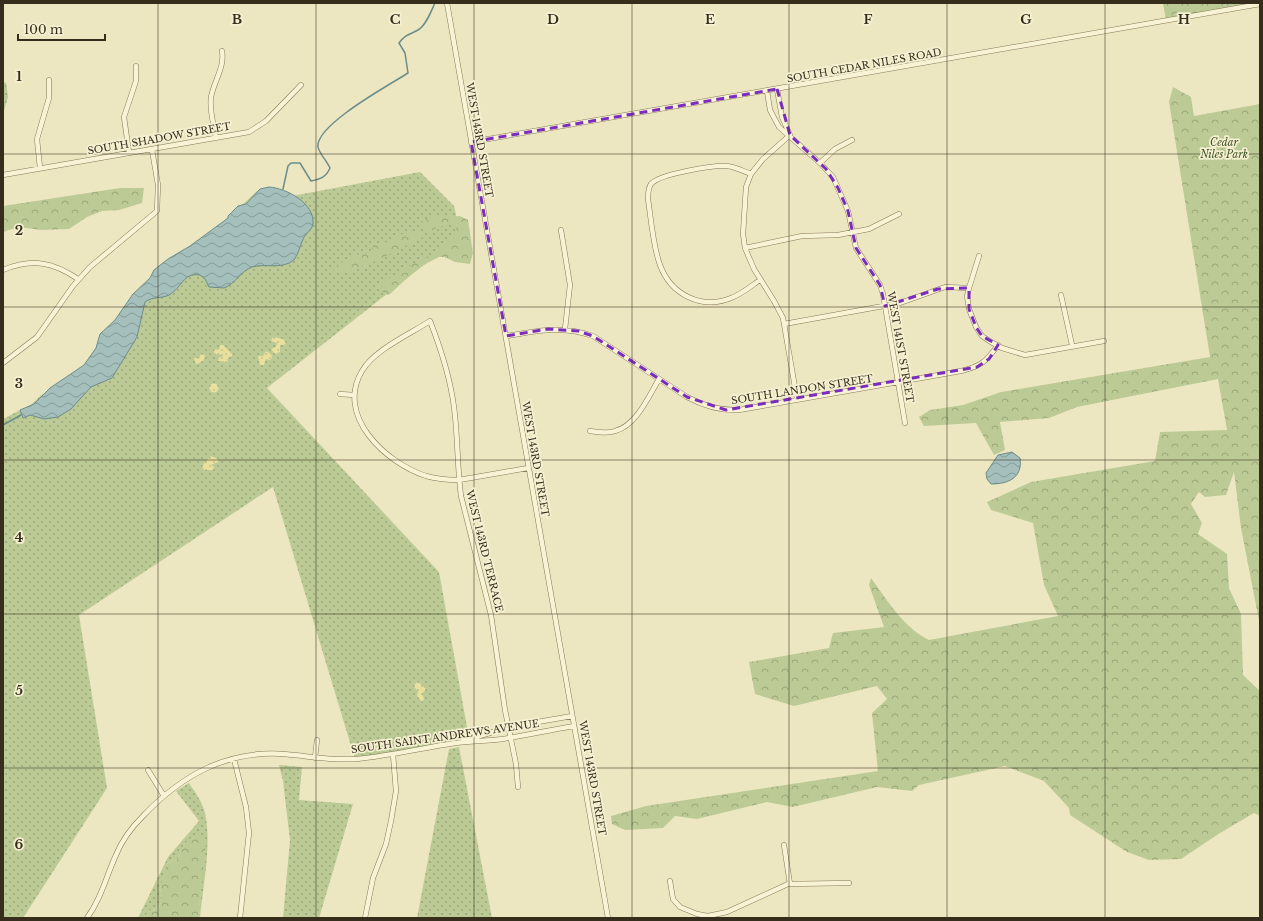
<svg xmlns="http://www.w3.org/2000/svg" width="1263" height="921" font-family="'Libre Baskerville',serif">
	<defs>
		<pattern id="grass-dots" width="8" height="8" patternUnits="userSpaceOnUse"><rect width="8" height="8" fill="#bccb95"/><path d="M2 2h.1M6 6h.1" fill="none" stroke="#9aa579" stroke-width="1.8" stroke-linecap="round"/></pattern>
		<pattern id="forest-crowns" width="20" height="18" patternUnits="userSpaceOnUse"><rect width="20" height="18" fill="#bccb95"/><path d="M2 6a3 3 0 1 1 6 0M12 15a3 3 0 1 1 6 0" fill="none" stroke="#9aa579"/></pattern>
		<pattern id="sand-dots" width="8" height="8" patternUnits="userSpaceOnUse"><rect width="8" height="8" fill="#e9e09e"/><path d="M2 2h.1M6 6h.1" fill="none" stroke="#c8c088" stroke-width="1.8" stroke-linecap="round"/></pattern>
		<pattern id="water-waves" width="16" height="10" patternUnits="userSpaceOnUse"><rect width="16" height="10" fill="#a4bfbc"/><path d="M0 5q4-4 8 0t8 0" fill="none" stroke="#869c98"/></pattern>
	</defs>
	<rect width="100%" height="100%" fill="#ede7c1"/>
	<path fill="url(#grass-dots)" d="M3,82L6,83L8,97L3,114Z
		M420,172L454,206L461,236L267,388L439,572L469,738L355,759L273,487L79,615L107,788L23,918H3V419L20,410L29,407L40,396L86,369L103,333L257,191C271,185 280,188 292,196Z
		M459,747L492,918H417L449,749Z
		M279,765L302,767L299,800L353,804L319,918H283L290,840L283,781Z
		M189,783C195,792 202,801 205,813C212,844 203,885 200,918H198L203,864L185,843L177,860L168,863L160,888L162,899L159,908L149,911L144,918H138L168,857L199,821L176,791Z"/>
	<path fill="url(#forest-crowns)" d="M1163,3H1260L1166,21Z
		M1173,87L1191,97L1194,116L1260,104V626L1241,528L1234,472L1226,495L1205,497L1199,492L1191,504L1202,523L1198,534L1227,554L1229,588L1241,614L1243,675L1260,691V816L1254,813L1220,833L1181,859L1149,860L1127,852L1070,815L1069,808L1044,781L1005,766L919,785L912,791L877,787L793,807L767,802L697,819L675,816L663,828L625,830L612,824L611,816L646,806L878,771L872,713L887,699L877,686L794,706L755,694L749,662L829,648L833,633L884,627L869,585L871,578C887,600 904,628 929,640L1058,616L1044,585L1033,523L991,510L987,502L1031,482L1155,461L1160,432L1227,430L1218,379L1077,407L1049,418L1000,422L1005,450L994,455L976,423L924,426L919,417L930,410L963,405L1001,392L1210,357L1169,102Z
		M120,188H144L142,203L119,210L102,211L87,217L69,229L42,230L18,227L3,232V206Z
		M460,216L468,220L473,253L470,264L455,262L444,257H439L418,268L390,294L388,295L383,292L381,285C403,265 435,258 456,235V227L452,224L438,227L429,232L420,225C426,214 449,217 460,216Z
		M410,230L419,232L424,237C407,244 347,280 332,272L339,264L353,255L365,254L370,251L376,243L387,242Z
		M194,835L205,840L206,844L198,918H144L149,911L159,908L162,899L160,888L166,866L168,863L177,860L185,843Z"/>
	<path fill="url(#sand-dots)" d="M273,337L283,339L286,343L284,345H280V352L275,354L271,349L276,347L277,343L271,341Z
		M223,345L232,354V356L228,358L227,363L223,361H218L219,358L223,356V354L217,355L214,352V349L219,350L220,345Z
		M266,351L271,354L272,358L270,360L266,359L264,365H260L258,356H263Z
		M201,354L205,355C205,361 200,363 196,364L194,358H199Z
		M209.5 388a4.5 4.5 0 1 1 9 0a4.5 4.5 0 1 1-9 0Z
		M211,456L218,459V462L211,465L214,467L213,470H204L202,466Z
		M418,682L426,689L422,694L424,699L422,702L417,696L418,691L414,687L415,684Z"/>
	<path fill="url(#water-waves)" stroke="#6b8d8a" d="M269,187C286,188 315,203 313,224C312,230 307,232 304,237C300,245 299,253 294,260C282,270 265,263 252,267C241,271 235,284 224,288L209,287L205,279L200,275C183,272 182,288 169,295C161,299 153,296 145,302L137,337L112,378L91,387L71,409L58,417L44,419L30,415L23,418L20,410L34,404L50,388L84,365L96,348L100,334L115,320L133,294L150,278L154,270L168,259L190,246L228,218V216L238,206L246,204L260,189Z
		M1012,452L1020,458C1023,478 1008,484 991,484L987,479L986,473L998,455Z"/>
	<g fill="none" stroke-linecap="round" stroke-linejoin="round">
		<path stroke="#6b8d8a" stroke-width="1.5" d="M283,189L288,166L291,163H300L311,181C321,179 326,177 330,168C327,161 319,153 318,147C315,125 391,84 408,73L405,53L399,43C406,34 409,35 418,30C426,26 431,11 435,3
			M3,425L21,415"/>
		<defs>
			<path id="minor" d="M447,3L608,918
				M777,89L782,117L790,135
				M767,91L770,110L779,127L820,163L833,177L848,211L856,248L880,285L883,294L905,423
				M790,135L763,159L751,174L746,187L743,234L745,248L754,269L774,301L783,318L797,399
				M216,138C214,125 209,110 211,97C214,81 225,67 222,51
				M471,142L1260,4
				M129,153L124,117L136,81V66
				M820,163L835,149L852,140
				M40,168L37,139L49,98V80
				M751,174C743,171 736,167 727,166C714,165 659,174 651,184C648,188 648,194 648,199C651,219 653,246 660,265C671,295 702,310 731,298C742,294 751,286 760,280
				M3,175L249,132L266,121L301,85
				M561,230L570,285L565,329
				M745,248L802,236L838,235L869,229L899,214
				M979,256L969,288L967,296L969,309L976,327L982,336L991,342L1002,348L1025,355L1104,341
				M3,270C32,258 53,262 78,279
				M1061,295L1072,345
				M784,324L900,303L945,287L969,288
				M506,336C539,331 560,325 593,336L687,397C704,406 720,411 739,410L961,371C981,366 986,362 998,345
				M3,363L37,337L73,286L90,267L157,211L158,185L152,150
				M340,394L354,395
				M590,431C598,432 607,434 615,431C636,426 649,396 659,379
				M463,741L509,727L572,716
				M315,758L317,740
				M234,759L246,807L249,833L240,918
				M148,770L164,796
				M518,787L516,764L505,710L491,615L461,496C457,466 458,437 454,407C450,377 441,349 430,321C410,334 374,350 362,371C335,416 386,463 426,476C437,479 448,480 459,480L528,468
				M784,845L790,884
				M670,881L673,899L680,907L697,914L708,916L727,912L788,884L849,883
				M87,918C101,899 106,877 116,855C122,840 132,827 143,816C182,775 227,750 284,754C309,756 332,761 357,759C389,756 422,748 455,743C471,741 487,741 503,739C527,735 550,730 574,726
				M365,918L373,878L386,844L391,821L396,791L393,754"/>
		</defs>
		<use href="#minor" stroke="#867859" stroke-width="5.5"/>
		<use href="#minor" stroke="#f8f3d4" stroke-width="4.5"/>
	</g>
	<path fill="none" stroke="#7b2cbf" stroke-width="3" stroke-dasharray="8 5" stroke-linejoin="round" d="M777,89L790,135L826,169L838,188L848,211L856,248L880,285L885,306L938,289L969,288V309L976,327L982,336L998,345L989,359L977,367L726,410L687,397L593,336L578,331L548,329L506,336L471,142Z"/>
	<path fill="none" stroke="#362d1d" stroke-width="1" stroke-opacity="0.55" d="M158,3V918M316,3V918M474,3V918M632,3V918M789,3V918M947,3V918M1105,3V918M3,154H1260M3,307H1260M3,460H1260M3,614H1260M3,768H1260"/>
	<g text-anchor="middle" stroke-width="3.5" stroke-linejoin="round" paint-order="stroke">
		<g font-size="10" fill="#362d1d" stroke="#f5f0d1">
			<text transform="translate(864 65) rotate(-10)" y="4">SOUTH CEDAR NILES ROAD</text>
			<text transform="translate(159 138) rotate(-10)" y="4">SOUTH SHADOW STREET</text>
			<text transform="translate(480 140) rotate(80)" y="4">WEST 143RD STREET</text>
			<text transform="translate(901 347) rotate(80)" y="4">WEST 141ST STREET</text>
			<text transform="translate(802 389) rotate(-9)" y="4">SOUTH LANDON STREET</text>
			<text transform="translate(536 459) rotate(80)" y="4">WEST 143RD STREET</text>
			<text transform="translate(485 551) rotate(76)" y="4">WEST 143RD TERRACE</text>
			<text transform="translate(445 736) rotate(-8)" y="4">SOUTH SAINT ANDREWS AVENUE</text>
			<text transform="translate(593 778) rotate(80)" y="4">WEST 143RD STREET</text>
		</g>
		<g font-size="10" font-style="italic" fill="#3f5224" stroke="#f5f0d1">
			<text x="1224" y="146">Cedar<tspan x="1224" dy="12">Niles Park</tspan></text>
		</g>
	</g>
	<g font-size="13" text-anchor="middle" font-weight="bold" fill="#362d1d" stroke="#f5f0d1" stroke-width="3.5" stroke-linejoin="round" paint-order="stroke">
		<text x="237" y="24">B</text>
		<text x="395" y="24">C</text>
		<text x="553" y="24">D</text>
		<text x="710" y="24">E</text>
		<text x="868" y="24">F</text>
		<text x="1026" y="24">G</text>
		<text x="1184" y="24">H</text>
		<text x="19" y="81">1</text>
		<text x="19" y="235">2</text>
		<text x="19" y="388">3</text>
		<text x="19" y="542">4</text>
		<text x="19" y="695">5</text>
		<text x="19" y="849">6</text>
	</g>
	<rect width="1263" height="921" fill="none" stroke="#362d1d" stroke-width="8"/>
	<path d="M18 34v6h87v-6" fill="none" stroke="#362d1d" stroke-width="2"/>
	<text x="24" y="34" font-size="12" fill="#362d1d" stroke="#f5f0d1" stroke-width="3" paint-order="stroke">100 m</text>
</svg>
